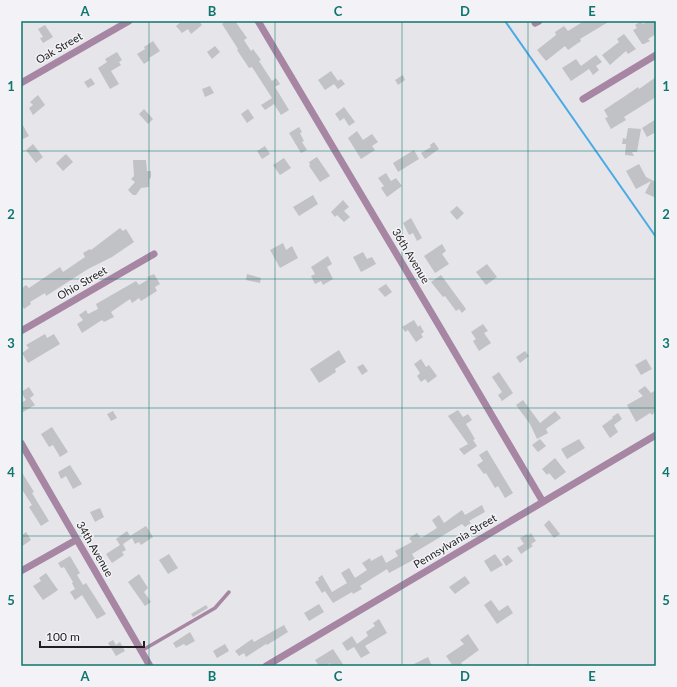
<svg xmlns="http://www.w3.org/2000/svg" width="677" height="687" font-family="Lato,sans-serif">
	<rect width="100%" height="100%" fill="#e6e5e9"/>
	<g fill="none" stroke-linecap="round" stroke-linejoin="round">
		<path stroke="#4aaae6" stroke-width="2" d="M505,21L656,237"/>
	</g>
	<path fill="#c1c2c6" d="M182,21H199L202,25L191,34L188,29L182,33L176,26Z
		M226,21H235L247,38L244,40L251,51L253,49L261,60L259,61L272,81L276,78L280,84L275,87L289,110L281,115L274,104L265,110L261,105L272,98L252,67L249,68L237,50L238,49L222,24Z
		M584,21H610L580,39L581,41L568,50L565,46L546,61L537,50L556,35L555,32L564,26L568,31Z
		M641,21L643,24L648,21H656V34L648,39L650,41L644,44H642L633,30L637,28L635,25Z
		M45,25L53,37L43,43L40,38L43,37L38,29Z
		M624,34L636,49L628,54L626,51L610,65L602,55L619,42L617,39Z
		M153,41L160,51L149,58L150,60L144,64L137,54L145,49L144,47Z
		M215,46L220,52L212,59L207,52Z
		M117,52L122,60L119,62L121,65L111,71L119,84L110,89L98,68L107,62L105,59Z
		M596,55L602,62L596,66L599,70L593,75L589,69L571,81L562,68L576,59L581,66Z
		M331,71L338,81L341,79L345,84L338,89L334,84L325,90L318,80Z
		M403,75L405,80L398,85L395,80Z
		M656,77V97L624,117L626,120L611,129L605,118L608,117L604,110L631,92L638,87L639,89Z
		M91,78L95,84L88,88L84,82Z
		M210,86L214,93L205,97L202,89Z
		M38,95L45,105L33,115L29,108L33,105L30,102Z
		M344,107L355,122L349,126L344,118L340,121L335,114Z
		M144,109L153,119L148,124L139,114Z
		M248,109L254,118L247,123L241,114Z
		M656,119V132L647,137L642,128Z
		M21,122L29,136L23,139L21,136Z
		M299,127L302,132L300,133L304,141L302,142L307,150L301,153L289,133Z
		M628,128L641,129L637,152H632L634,156L625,155L626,144H622L623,138L626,139Z
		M357,131L363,140L372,134L378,142L372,146L375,150L361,159L348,138Z
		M434,142L439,149L425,159L421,153L431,147L430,145Z
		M33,144L43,157L36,163L26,150Z
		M265,146L270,154L262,159L257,151Z
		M414,150L419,159L398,172L393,163Z
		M66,154L73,162L63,171L56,163Z
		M317,157L330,176L320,182L309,166L310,165L309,162Z
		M284,158L291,168L280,175L273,165Z
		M133,160H146L147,171H151V177L149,180V187L141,188L136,195H133L128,190L135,182L131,179L134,176Z
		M639,164L646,177L656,182V198L645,193L651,181L636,189L626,171Z
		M386,173L391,181L396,178L402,186L387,197L381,188L384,186L378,178Z
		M313,195L318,204L299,216L293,207Z
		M343,200L349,207L344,211L350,217L344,222L337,215L335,217L331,212Z
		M457,206L464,213L457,220L450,212Z
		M411,218L422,238L417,241L413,233L409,235L403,223Z
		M120,228L123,231L126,229L134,242L112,257L88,269L46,296L45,293L30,302L31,304L24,309L21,305V289L26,285L29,288L60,267L63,272L85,257L83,253L90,249L91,250Z
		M283,243L286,250L292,246L298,258L280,268L270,250Z
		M442,244L446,251L442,254L449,264L435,273L424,256Z
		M363,252L367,259L372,257L376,264L361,272L353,257Z
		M328,256L332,264L327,267L333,279L323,285L321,281L315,284L311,276L315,274L311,267Z
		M487,264L497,277L486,285L476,272Z
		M154,274L160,284L155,287L157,291L141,301L139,298L132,303L130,299L111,312L114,317L104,322L102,320L82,333L77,324L83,320L79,315L86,310L88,314L98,309L96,304L136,281L139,285L149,279L147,277Z
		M247,274L261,278L260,283L246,280Z
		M441,275L466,309L462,313L459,309L456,311L445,296L443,297L431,282Z
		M386,284L392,292L385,297L378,289Z
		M414,320L418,327L420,325L424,332L421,334L423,337L416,342L408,330L405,332L402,327Z
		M483,324L488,331L484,333L491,343L479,351L473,341L476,339L471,332Z
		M45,334L47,338L54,334L60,344L28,363L22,353L29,348L26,345Z
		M339,350L346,362L335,369L336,372L319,383L310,369Z
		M525,351L529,356L520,363L516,357Z
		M421,359L426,367L429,365L437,376L428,383L425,379L421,382L417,376L420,373L414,364Z
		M646,359L652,369L641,375L635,365Z
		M363,364L368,371L362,375L357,367Z
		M499,372L513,393L502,401L498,395L502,392L492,377Z
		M645,386L651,393L656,390V411L652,415L650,413L636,422L627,405L643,396L638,391Z
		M29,387L34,395L30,398L35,405L23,412L21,408V403L26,400L21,392Z
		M523,400L540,423L555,411L561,418L546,429L548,433L537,439L530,424L516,405Z
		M458,410L463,417L468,414L472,420L466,424L475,439L473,440L477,446L464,455L459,449L468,444L448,416Z
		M113,411L117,418L111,421L107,414Z
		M618,413L622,419L614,425L618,432L610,438L602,426L613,418L612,417Z
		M52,427L68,452L60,457L53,445L49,447L41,434Z
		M540,439L546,446L538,452L532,445Z
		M579,439L585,448L567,459L561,449Z
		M487,450L513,493L505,498L498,486L495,488L486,473L484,474L477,465L483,461L479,455Z
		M555,458L566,472L555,480L549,473L547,475L542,469Z
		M70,465L82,484L73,489L66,476L61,479L58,472Z
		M21,471L34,492L32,493L49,521L41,526L29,507L32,505L21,488Z
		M482,505L485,512L469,521L471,523L465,527L462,524L412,554L415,559L389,573L387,569L360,586L362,589L353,594L352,592L333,603L325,591L322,593L315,582L319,580L318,578L322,575L332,592L347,583L341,573L349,568L355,578L367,570L362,563L370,558L371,561L382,555L386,563L398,556L395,551L412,542L409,538L417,533L421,538L437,528L432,520L439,515L444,523L462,510L465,515Z
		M100,508L104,517L95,522L90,512Z
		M549,520L560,534L554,538L544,525Z
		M146,526L153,537L141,545L139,542L135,544L132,538L123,544L126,550L122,552L124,555L112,563L106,554L120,545L116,539L127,531L130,536Z
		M26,532L31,540L21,547V536Z
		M531,533L536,541L531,544L533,546L521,554L517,548L524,544L520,538L527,534L528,536Z
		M169,554L178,568L168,574L159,560Z
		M495,554L503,565L491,572L484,561Z
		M508,555L513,561L506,566L502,559Z
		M70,556L80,573L77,575L83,585L86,583L106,614L97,619L82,595L75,600L70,592L75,589L72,583L73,582L64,567L61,568L58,563Z
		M46,573L58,590L43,600L33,586L41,581L39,578Z
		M139,574L148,588L144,592L151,602L145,606L128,582Z
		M465,576L470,583L455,594L449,587Z
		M491,600L499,611L508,605L513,613L497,624L484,605Z
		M319,604L324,612L309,621L304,613Z
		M206,605L208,608L193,617L191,614Z
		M379,619L387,633L365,646L370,653L361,658L354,647L347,651L342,643L352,636L357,644L368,636L366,632L375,626L373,623Z
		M284,625L288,632L267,645L266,644L246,657L244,653L239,656L235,651L252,639L254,642Z
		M190,632L195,641L186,646L184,644L176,648L173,643Z
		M468,634L479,650L461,663L463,666H453L446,656L464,644L460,640Z
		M113,640L116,645L120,642L125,651L116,656L108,643Z
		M225,644L229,651L217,658L213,651Z
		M333,649L344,666H331L330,663L326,666H319L315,660Z
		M428,657L432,666H410Z"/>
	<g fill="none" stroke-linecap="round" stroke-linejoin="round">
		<path stroke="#a686a3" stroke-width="3.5" d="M141,651L215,608L229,592"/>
		<path stroke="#a686a3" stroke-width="7" d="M258,21C353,182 449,341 543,502
			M535,23L539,21
			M21,83L129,21
			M583,99L656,55
			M21,331L154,254
			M21,443L150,666
			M21,571L76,540
			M266,666L656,435"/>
	</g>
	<path fill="none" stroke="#0f766e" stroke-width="1" stroke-opacity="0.55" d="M149,21V666M275,21V666M402,21V666M528,21V666M21,151H656M21,279H656M21,408H656M21,536H656"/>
	<g text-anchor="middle" stroke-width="3" stroke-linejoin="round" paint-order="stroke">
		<g font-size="11" fill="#1f1f20" stroke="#f3f2f6">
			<text transform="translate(59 48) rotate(-30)" y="4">Oak Street</text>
			<text transform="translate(411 256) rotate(59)" y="4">36th Avenue</text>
			<text transform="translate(82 283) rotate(-30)" y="4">Ohio Street</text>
			<text transform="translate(455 541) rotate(-31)" y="4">Pennsylvania Street</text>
			<text transform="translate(95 549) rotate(60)" y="4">34th Avenue</text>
		</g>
	</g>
	<rect width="677" height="687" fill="none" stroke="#f3f2f6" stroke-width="44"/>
	<path d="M40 641v6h104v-6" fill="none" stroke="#1f1f20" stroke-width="2"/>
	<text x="46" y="641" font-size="12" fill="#1f1f20" stroke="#f3f2f6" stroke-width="3" paint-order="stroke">100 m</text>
	<rect x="22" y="22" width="633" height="643" fill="none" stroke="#0f766e" stroke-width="1.5"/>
	<g font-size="13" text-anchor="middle" font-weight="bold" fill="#0f766e">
		<text x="85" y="16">A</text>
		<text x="212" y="16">B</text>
		<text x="338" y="16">C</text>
		<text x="465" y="16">D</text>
		<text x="592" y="16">E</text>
		<text x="11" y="91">1</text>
		<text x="666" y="91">1</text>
		<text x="11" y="219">2</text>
		<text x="666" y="219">2</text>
		<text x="11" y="348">3</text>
		<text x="666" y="348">3</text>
		<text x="11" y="477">4</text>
		<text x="666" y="477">4</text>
		<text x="11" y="605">5</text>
		<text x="666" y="605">5</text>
		<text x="85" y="681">A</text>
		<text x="212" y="681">B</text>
		<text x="338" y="681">C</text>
		<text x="465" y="681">D</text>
		<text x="592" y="681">E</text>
	</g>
</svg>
